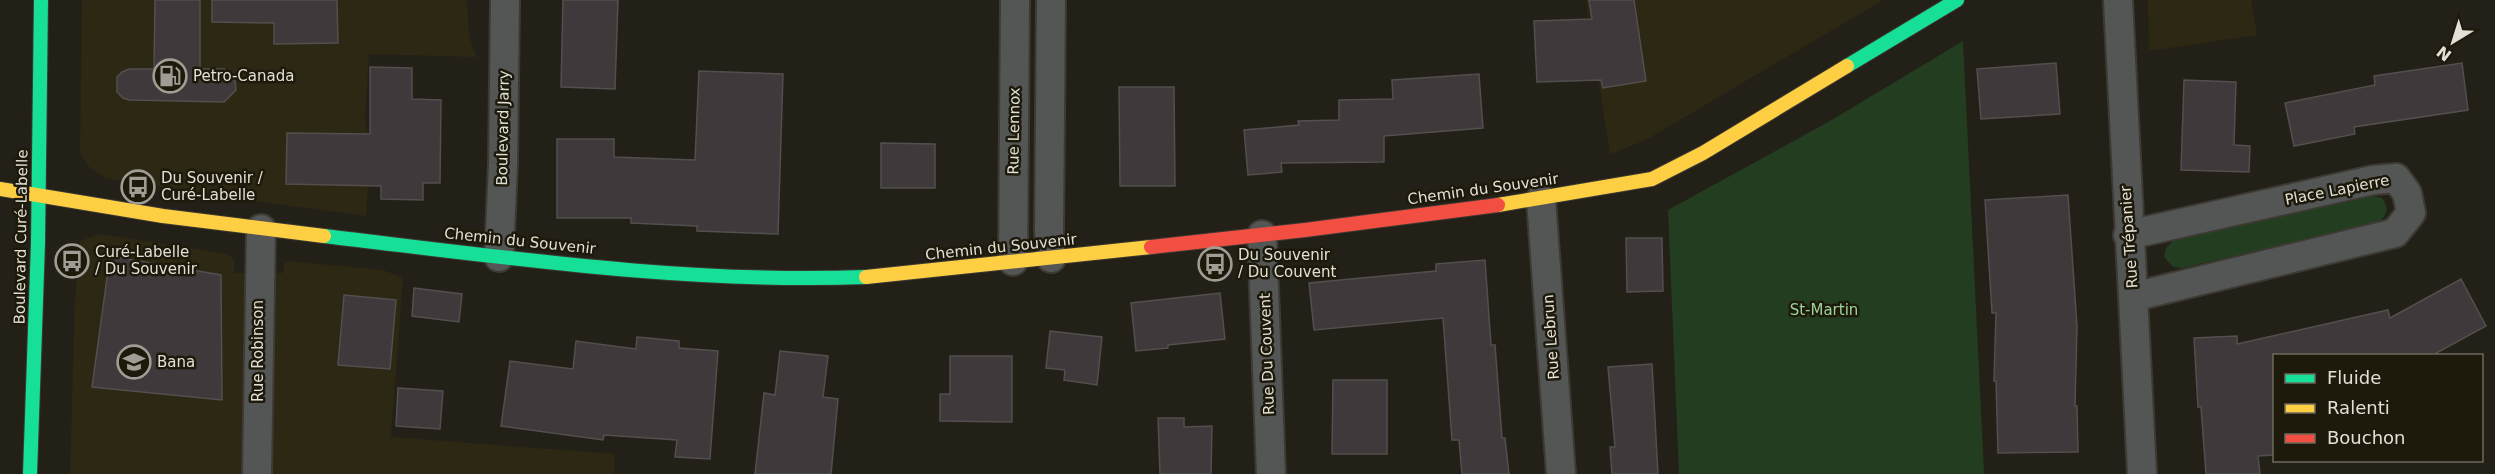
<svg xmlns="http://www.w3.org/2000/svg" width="2495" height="474" font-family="'DejaVu Sans',sans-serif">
	<rect width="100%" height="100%" fill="#232018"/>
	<path fill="#2d2814" d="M82,0H467L469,35L476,57L369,54L365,117L370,151L366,216L255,201L105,178L89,167L80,153Z
		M1586,0H1883L1646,140L1610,154Z
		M2148,0H2251L2257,35L2149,51Z
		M100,234L228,254L234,260V273H283L284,264L288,261L383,270L403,278L391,437L615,454L614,474H70L75,299L80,241Z"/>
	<path fill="#233d21" d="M1963,41L1984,474H1679L1668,210L1830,121Z
		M2370,195L2382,198C2390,208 2387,216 2377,223L2182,268L2173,267L2164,257L2166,248L2174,240Z"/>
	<path fill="#3f393c" stroke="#524f4e" stroke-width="1.5" d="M155,0H200V69H224L235,81L236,90L224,102L129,100L123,98L117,92V77L122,72L129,69H154Z
		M212,0H337L338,43L274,44V23L212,22Z
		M563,0H618L615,89L561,87Z
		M1589,0H1634L1646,81L1603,88L1601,80L1537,82L1534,21L1592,19Z
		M2056,63L2060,114L1981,119L1977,69Z
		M2462,63L2468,110L2354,127L2355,134L2294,146L2285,103L2375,85L2374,76Z
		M370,67L412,68V99L441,100L440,183H423V200L381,199V186L286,184L287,133L370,134Z
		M699,71L783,74L778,234L697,231V226L631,223V218H557V139H614V157L695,160Z
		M1479,74L1483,128L1384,136V162L1281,163L1282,172L1248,175L1244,130L1299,125L1298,121L1339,120V100L1393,99L1392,80Z
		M2184,80L2236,82L2234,145L2250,146L2249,172L2181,170Z
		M1119,87H1174L1175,186H1120Z
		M881,143L935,144V188H881Z
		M2068,195L2077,326L2075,406H2077L2078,452L1998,453L1996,381H1994L1996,313H1992L1985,200Z
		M1626,238H1662L1663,291L1627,292Z
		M110,256L221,275L222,400L92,387Z
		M1485,260L1491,345H1495L1502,438H1505L1509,474H1462L1459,440H1452L1443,318L1314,330L1309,283L1436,271V264Z
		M2461,279L2486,326L2431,356H2274V455L2258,456L2260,474H2206L2201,407H2198L2194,338L2237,336V344L2388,310L2390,318Z
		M414,288L462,294L459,322L412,316Z
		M1220,293L1225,339L1168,345V348L1136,351L1131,303Z
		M344,295L396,300L390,369L338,365Z
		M1050,331L1102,337L1097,385L1064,380L1065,370L1046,368Z
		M637,337L679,341V348L718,351L710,459L675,457L677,440L604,435L603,440L501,426L510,361L573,369L576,341L636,349Z
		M780,351L828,356L823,397L838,399L831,474H755L764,393L775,395Z
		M950,356H1012V422L940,421V394H950Z
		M1652,364L1658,474H1612L1610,447H1615L1608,367Z
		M1333,380H1387V454H1332Z
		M398,388L443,391L440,429L396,426Z
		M1158,418H1184V427L1212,426L1211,474H1160Z"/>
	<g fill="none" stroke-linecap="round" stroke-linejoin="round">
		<defs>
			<path id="street" d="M1051,0L1049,231L1051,258
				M2118,0L2142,474
				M1541,199L1561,474
				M1262,235L1271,474
				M2128,235L2373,180L2396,178L2407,193L2411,213L2395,233L2133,297
				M499,257L503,163L505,0
				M1013,261L1015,0
				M257,474L261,229"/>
			<path id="fast" d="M1847,66L1957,0
				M324,236C503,257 686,284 866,277
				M30,474L38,243L41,0"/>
			<path id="slow" d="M0,189L163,216L324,236
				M1498,205L1652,179L1703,153L1847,66
				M866,277L1151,247"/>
			<path id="jam" d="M1151,247L1305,230L1498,205"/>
		</defs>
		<use href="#street" stroke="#3d3a33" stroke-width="32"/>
		<use href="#fast" stroke="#3d3a33" stroke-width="16"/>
		<use href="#slow" stroke="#3d3a33" stroke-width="16"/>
		<use href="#jam" stroke="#3d3a33" stroke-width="16"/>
		<use href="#street" stroke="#535654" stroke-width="28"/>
		<use href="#fast" stroke="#16e098" stroke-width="14"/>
		<use href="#slow" stroke="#ffcf43" stroke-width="14"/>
		<use href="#jam" stroke="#f24e42" stroke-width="14"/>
	</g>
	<defs>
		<symbol id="fuel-ring" viewBox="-11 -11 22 22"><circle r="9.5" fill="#1e1a0b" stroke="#9f9d94" stroke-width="1.5"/><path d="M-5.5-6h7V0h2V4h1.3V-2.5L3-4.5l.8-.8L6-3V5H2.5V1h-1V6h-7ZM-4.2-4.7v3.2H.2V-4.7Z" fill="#9f9d94"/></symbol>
		<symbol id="bus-ring" viewBox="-11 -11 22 22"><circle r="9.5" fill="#1e1a0b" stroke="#9f9d94" stroke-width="1.5"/><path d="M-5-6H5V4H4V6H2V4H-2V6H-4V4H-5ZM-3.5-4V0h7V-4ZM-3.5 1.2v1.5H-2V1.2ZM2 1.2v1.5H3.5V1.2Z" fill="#9f9d94"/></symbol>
		<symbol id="school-ring" viewBox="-11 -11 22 22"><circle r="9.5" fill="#1e1a0b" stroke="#9f9d94" stroke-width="1.5"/><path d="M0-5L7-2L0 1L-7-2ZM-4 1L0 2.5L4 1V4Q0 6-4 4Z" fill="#9f9d94"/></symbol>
	</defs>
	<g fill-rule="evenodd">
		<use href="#fuel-ring" x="151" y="57" width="38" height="38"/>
		<use href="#bus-ring" x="119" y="168" width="38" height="38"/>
		<use href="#bus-ring" x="53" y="242" width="38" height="38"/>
		<use href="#bus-ring" x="1196" y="245" width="38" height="38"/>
		<use href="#school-ring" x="115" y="343" width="38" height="38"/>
	</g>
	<g text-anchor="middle" stroke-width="5" stroke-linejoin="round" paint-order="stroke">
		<g font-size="15" fill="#e2e0d6" stroke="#1e1a0b" text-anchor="start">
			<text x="193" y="81">Petro-Canada</text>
			<text x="161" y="183">Du Souvenir /<tspan x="161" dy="17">Curé-Labelle</tspan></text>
			<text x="95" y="257">Curé-Labelle<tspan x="95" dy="17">/ Du Souvenir</tspan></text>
			<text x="1238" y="260">Du Souvenir<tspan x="1238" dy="17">/ Du Couvent</tspan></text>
			<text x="157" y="367">Bana</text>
		</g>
		<g font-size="15" fill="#e2e0d6" stroke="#1e1a0b">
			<text transform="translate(503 128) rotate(-89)" y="5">Boulevard Jarry</text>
			<text transform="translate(1014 131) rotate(-89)" y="5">Rue Lennox</text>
			<text transform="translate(1483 189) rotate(-8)" y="5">Chemin du Souvenir</text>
			<text transform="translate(2337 190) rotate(-11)" y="5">Place Lapierre</text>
			<text transform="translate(21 237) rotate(-89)" y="5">Boulevard Curé-Labelle</text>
			<text transform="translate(2129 237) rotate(-94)" y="5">Rue Trépanier</text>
			<text transform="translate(520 241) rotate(6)" y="5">Chemin du Souvenir</text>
			<text transform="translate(1001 247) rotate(-6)" y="5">Chemin du Souvenir</text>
			<text transform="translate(1551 337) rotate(-94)" y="5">Rue Lebrun</text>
			<text transform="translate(258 351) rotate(-90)" y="5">Rue Robinson</text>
			<text transform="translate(1267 354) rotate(-92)" y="5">Rue Du Couvent</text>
		</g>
		<g font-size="15" fill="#9ad498" stroke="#1e1a0b">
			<text x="1824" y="315">St-Martin</text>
		</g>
	</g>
	<rect x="2273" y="354" width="210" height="108" fill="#1e1a0b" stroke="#6c695c" stroke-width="1.5"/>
	<rect x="2285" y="374" width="30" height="9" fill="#16e098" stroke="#6c695c" stroke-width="1.5"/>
	<text x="2327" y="384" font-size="18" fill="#e2e0d6">Fluide</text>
	<rect x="2285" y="404" width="30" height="9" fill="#ffcf43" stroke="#6c695c" stroke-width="1.5"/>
	<text x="2327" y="414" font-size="18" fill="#e2e0d6">Ralenti</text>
	<rect x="2285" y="434" width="30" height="9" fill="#f24e42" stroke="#6c695c" stroke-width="1.5"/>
	<text x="2327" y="444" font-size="18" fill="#e2e0d6">Bouchon</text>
	<g transform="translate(2453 42) rotate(218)" stroke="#1e1a0b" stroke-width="4.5" paint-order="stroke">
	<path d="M0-4.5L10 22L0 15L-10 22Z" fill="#e2e0d6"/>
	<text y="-9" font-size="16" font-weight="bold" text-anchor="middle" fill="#e2e0d6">N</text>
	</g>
</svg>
